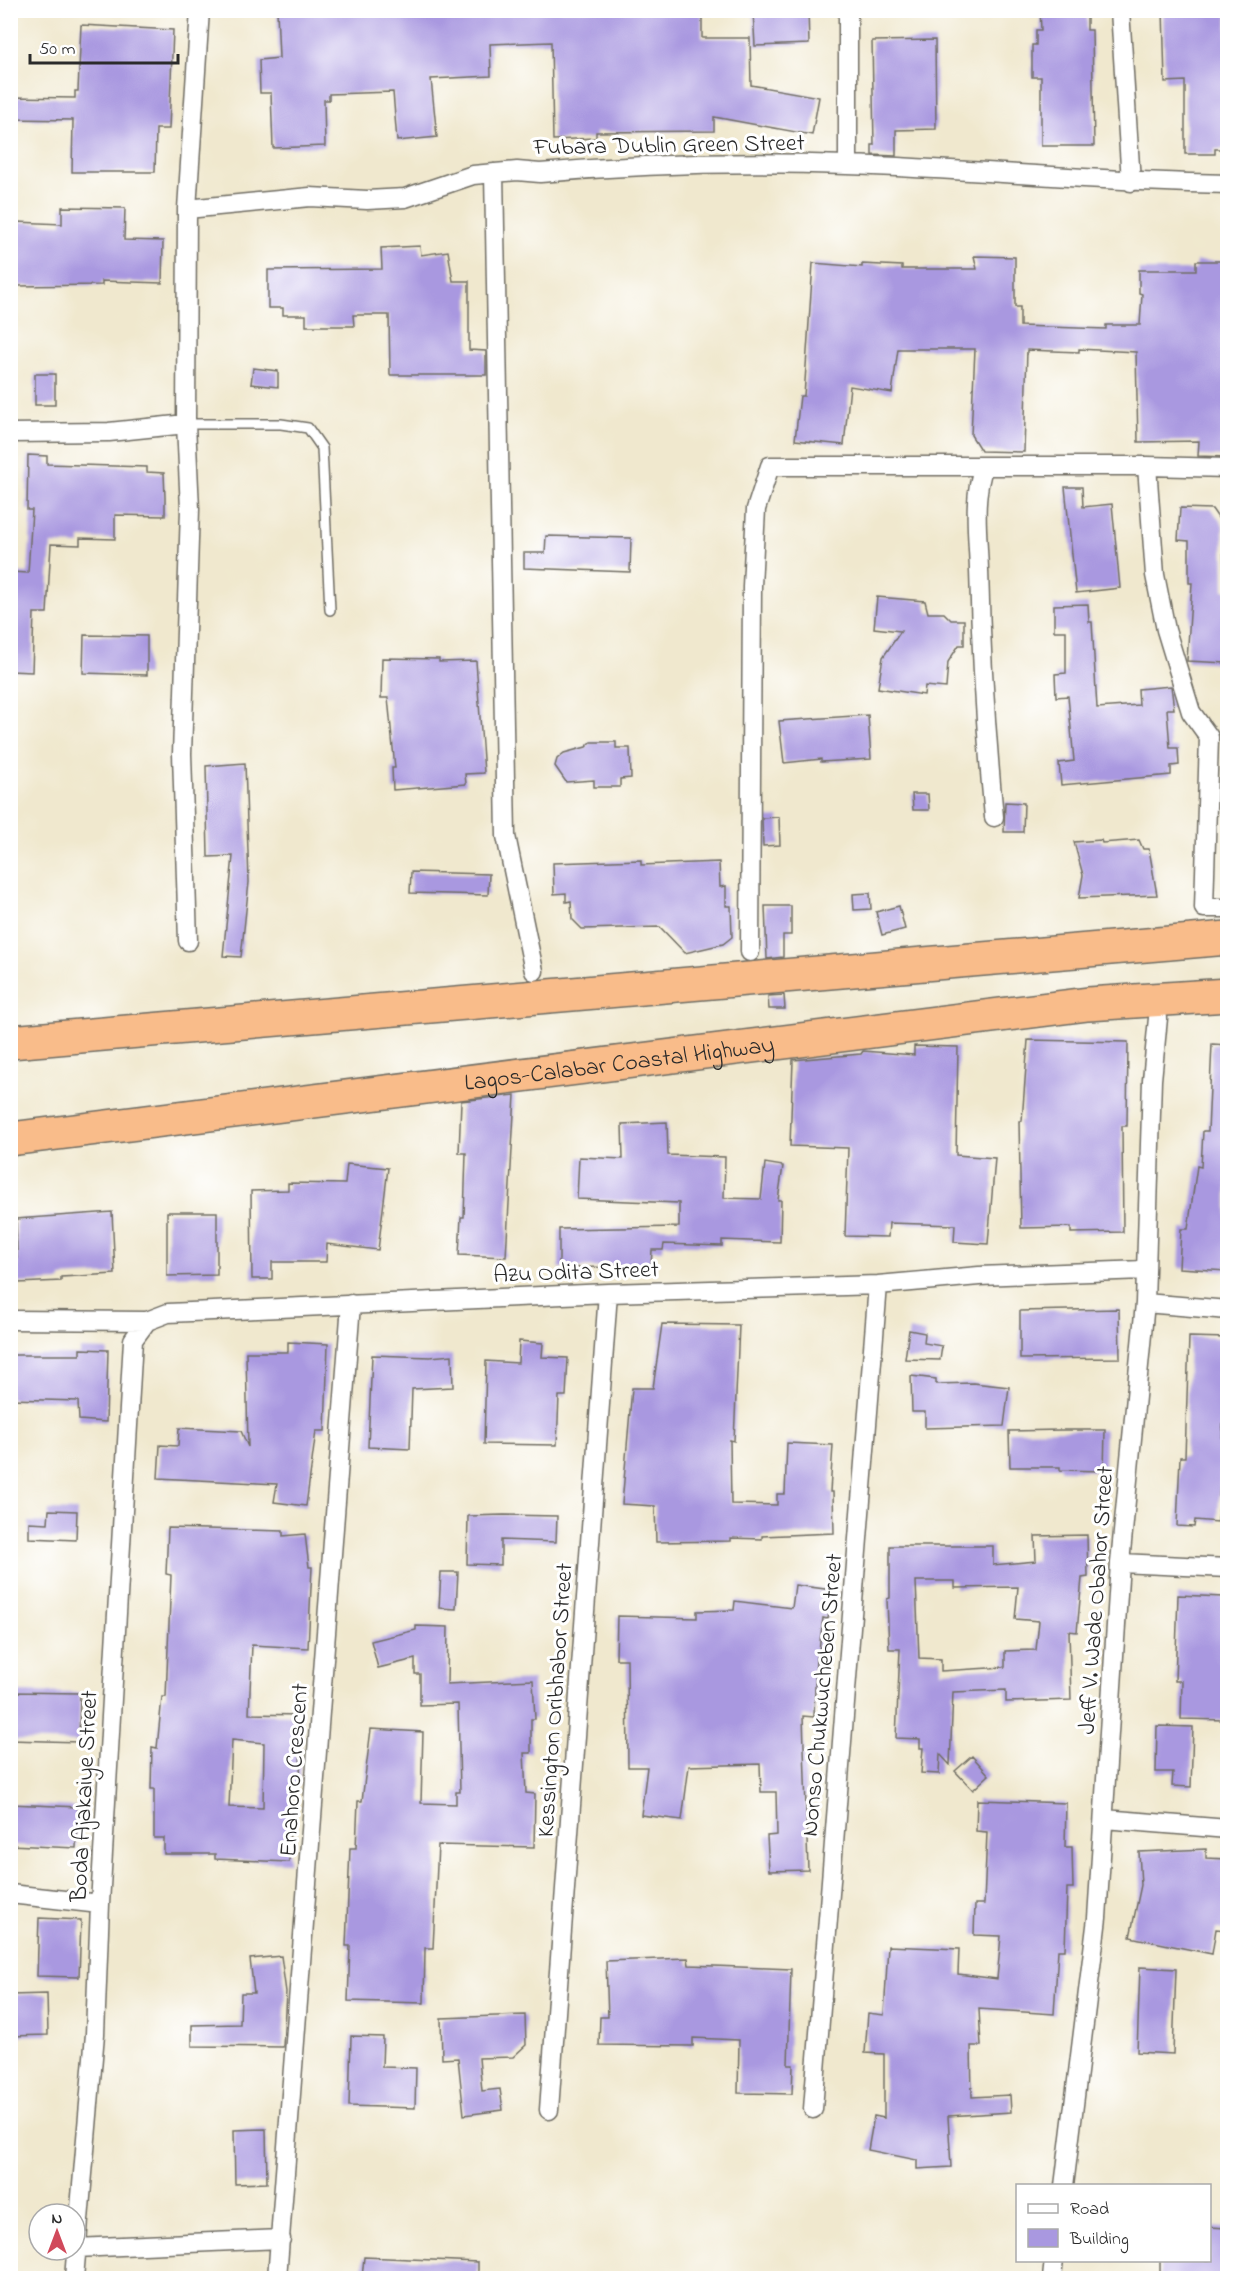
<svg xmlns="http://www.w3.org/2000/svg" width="1238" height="2289" font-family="'Indie Flower',sans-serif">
	<rect width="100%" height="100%" fill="#fff"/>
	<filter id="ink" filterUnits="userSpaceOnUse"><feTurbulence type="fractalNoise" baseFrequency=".0167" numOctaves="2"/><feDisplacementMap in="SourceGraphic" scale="12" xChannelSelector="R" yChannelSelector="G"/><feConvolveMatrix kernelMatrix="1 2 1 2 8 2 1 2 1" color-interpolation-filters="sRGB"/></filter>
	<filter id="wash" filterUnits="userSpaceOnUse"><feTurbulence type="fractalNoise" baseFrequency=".008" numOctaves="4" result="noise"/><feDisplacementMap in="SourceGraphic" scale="24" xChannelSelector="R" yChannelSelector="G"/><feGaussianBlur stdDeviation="1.35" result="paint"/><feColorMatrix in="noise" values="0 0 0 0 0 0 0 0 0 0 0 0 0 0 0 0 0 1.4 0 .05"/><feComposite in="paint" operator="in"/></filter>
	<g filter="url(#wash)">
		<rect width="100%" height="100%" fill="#f0e8ce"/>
		<g id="blocks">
			<path fill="#a998e0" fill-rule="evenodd" d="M277,10H702V38H750L751,85L819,97L812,135L714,117V131L596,132V138L553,140L551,42L490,44L491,76L431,79L437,137L397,141L393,92L329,94V100H324L325,146L273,148L271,93H260L259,60L279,58Z
				M753,10H808L809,44L755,46Z
				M1040,10H1087V30H1092L1094,146H1041V77H1032V45H1036V30H1041Z
				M1163,10H1227V149H1215V154H1185V81L1165,82Z
				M81,25L173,30L169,129H156L155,172H72L73,120L10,119V97L75,98V91H78Z
				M935,40L936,129L896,130V156L872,155V145H874L872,41Z
				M62,207L125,208L124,240L163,241L162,283L102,281V285L15,286L17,222L62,224Z
				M420,246L421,255L448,251L453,281H469V350L486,351V375H390L389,315H353L354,326H306V315H283V308H268V270L382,269L381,248Z
				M974,256L1015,257V307H1020V326L1106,329V325H1140L1142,294L1139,293V270H1196V261H1227V457L1198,456L1199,441L1138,442L1136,352L1079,349V352L1027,350L1024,452L981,451L971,435L975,349H898L892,393L850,386L844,445L795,440L800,396H804L813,263L862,267V264L902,266V269H977Z
				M253,368L278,371V387L251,384Z
				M35,374H55V405H35Z
				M28,455L47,456V464L147,467V472L164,473L165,498V516L115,515V539L80,538V545L51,544L47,613H34L32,672L10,671V572L28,573L32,510H27Z
				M1065,487H1082L1083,507L1112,504L1120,588L1076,593Z
				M1180,508L1212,509L1223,525L1224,590L1227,591V663L1187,661L1192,583H1189V541L1178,540Z
				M546,536L631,538L630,572L524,568V553H545Z
				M877,597L925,601L928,613H944L951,620H964V645H959L948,662L946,688L925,686L924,695L878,688L883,657L901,631L874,628Z
				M1088,604L1089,622H1092L1097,708L1139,705L1138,689L1171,686L1174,709H1167L1170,748H1178L1179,765L1171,766V775L1061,785L1059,763L1074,761L1068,696L1056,697L1055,674L1066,673V631H1054V605Z
				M84,635L147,636V675L83,673Z
				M382,658L439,659V662L476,661L484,773L465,774L466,784L393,790L392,768H395L388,698H381Z
				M868,715L871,759L821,762V759L784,763L779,721Z
				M591,742H616V748H630L631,778L620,779V787H594V780L566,782L555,766L557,759L564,753L586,747Z
				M245,763L249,882L241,957L223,956L233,856L208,857L206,766Z
				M912,794H928L929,810H913Z
				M1005,802L1024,803L1023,832H1004Z
				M779,817L780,845L763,846L762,818Z
				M1101,840L1102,843L1139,840L1143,849H1149L1157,895L1079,898L1083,875L1074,842Z
				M641,860V865L719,862L720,887L726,886V906H731L732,937L723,944L685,953L660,927L582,929L572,919L571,901L566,902V893L554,894L553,863Z
				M411,872L489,874L488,895L410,893Z
				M870,893L871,909L854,910L853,894Z
				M765,906H791V935H783V957L767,959Z
				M899,906L905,929L882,935L876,912Z
				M784,995L785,1009H769L768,996Z
				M1028,1040L1128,1042L1127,1126H1122L1123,1232L1071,1233V1227L1021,1228L1019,1121H1022Z
				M1212,1044L1227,1045V1271L1179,1268L1181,1229H1188L1197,1166L1201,1167L1203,1131H1208Z
				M914,1046L958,1047L956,1155L995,1158L988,1244L954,1242L955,1225L889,1223L888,1237L845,1236L848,1148L790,1146L793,1060L861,1054L863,1051L914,1055Z
				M515,1095L506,1257L459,1255L461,1217H464L466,1153H459L461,1101Z
				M667,1122L668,1155L725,1157L724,1198L761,1199L765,1163L783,1166L778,1200H781L780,1242L722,1240V1246L664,1244L663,1250H652L651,1267L605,1264V1267L559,1268V1229L679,1227V1203L577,1199L579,1157L623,1159L622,1124Z
				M347,1164L388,1168L378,1250L327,1244L326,1262H272V1279H252L251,1191L288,1190V1183L345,1184Z
				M112,1212L115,1274L61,1277V1281L18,1283L16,1219Z
				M167,1212H217V1275L167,1276Z
				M1119,1309L1120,1358L1020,1359V1311Z
				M662,1324L739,1325L734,1441L730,1440L731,1504L777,1505V1494H785L787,1443L833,1445L830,1492H833L834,1533L762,1536V1539L731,1538V1541L656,1542L655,1506L622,1504L632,1388H653Z
				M909,1330L925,1333L924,1343L942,1346L940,1360L905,1359Z
				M1189,1337L1227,1338L1218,1522L1195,1520L1194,1527L1177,1526L1180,1457H1185Z
				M519,1341L543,1343L542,1357L568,1358L566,1396H559L557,1445L484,1444L486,1361L518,1363Z
				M288,1342L328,1344L325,1431H316L306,1506L274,1502L277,1484L158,1478L160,1445L178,1446L179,1428L241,1431L248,1447L246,1352H288Z
				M80,1349L108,1350L106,1422L79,1420L78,1401L10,1399V1355H80Z
				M372,1355L430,1357L452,1355L453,1387L412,1389L410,1449L368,1447Z
				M911,1376L936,1379V1384L973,1383L1009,1387L1004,1426L925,1428V1412H912Z
				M1061,1430H1105L1104,1471L1060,1470V1467H1010L1009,1431Z
				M49,1510L77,1511L76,1540L29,1538V1522L48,1523Z
				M504,1515L557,1516L556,1542L501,1540V1565L467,1564L468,1516Z
				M168,1528L283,1531V1536L305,1534L309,1567H312L308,1648L252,1645L249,1714L301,1715L300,1785L291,1784L289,1862L215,1859V1854H164V1838H154V1789H151L152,1747L157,1748L162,1697H166L171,1575L166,1574ZM232,1740L264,1743L263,1808L229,1807Z
				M1087,1535L1088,1577L1082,1578L1077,1632L1069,1631L1071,1700L1006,1702V1690L953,1692L950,1765L940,1754L939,1774L921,1773L923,1748H920V1739L896,1738L900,1649H889L887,1599L890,1598V1546H993V1565L1036,1561L1035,1536ZM916,1581H955V1588L1018,1587L1015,1619L1039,1621L1036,1650L1005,1651V1667L941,1671V1659L919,1658Z
				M441,1572H458L456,1609L439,1608Z
				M795,1585L832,1590L828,1619L823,1618L818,1658L816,1657L814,1717L803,1716L808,1870L769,1871L767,1836L777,1835L776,1792H761L760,1764L689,1766L682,1820L641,1815L647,1767H628L627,1659H616L617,1616L697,1618V1611L734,1610L735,1601L792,1608Z
				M1178,1595L1223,1597L1222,1633L1227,1634V1720L1181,1719L1182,1681H1175Z
				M416,1626L448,1627L447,1684L533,1680L535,1719H531V1753H524L526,1793L535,1794L534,1847L438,1845L433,1948H425L424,2003L348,2001L350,1946H346L350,1848H356L358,1801H362L371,1729L423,1732L421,1803L456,1804V1792H460L458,1704L420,1705V1674H415V1659L378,1668L371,1641L416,1630Z
				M10,1692L80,1693L79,1742L10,1740Z
				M1157,1726L1193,1727L1191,1787L1172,1786L1173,1772H1156Z
				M972,1756L989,1775L973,1790L955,1771Z
				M977,1800L1066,1803L1065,1847H1072L1073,1888H1067L1065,1950H1058L1054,2014L979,2009L981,2046H971L972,2097L1010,2095L1011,2112L948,2116L951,2167L917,2169V2160L868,2150L874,2116L884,2118V2054L865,2053L868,2013L884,2015L888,1946L959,1949L958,1974L997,1979L1001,1936L974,1935L975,1904H984L987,1832L976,1831Z
				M10,1804L78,1807L76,1848L10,1845Z
				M1206,1849V1858L1227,1859V1930L1216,1929L1212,1954L1130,1937L1141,1885L1139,1852Z
				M39,1918L81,1920L79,1977L37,1976Z
				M281,1956L286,1992L283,2047L192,2046V2025L240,2024L241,1993H254L250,1959Z
				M688,1958L689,1965L791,1969L788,2065H793L792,2094L738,2093L739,2040L693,2038V2046L599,2045L600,2017H608L606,1961Z
				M1140,1967L1176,1969L1173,2054L1137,2052Z
				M47,1994L48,2035L10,2036V1995Z
				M525,2015L526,2045L513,2057L479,2058L482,2091L500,2089L503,2110L464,2115L458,2058L442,2059L441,2018Z
				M351,2036L383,2037L382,2067L416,2068L415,2108L349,2106Z
				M266,2129L267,2183L235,2184L234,2130Z
				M1209,2227L1227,2228V2278L1160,2276V2260H1209Z
				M364,2257L478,2262V2278H362Z"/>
		</g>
	</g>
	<g filter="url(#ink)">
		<use href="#blocks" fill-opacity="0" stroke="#706d64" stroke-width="1.5"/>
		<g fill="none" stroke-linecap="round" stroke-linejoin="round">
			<defs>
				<path id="lane" d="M186,424H281L308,428L322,448L330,610"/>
				<path id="street" d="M1120,10L1131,182
					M848,165V10
					M494,173L506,836L534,971
					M187,209L310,197L367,200L405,198L473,175L517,171L540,173C642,164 745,161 847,165C974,169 1101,182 1228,184
					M186,424L190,509L182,754L188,941
					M10,433L109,432L186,424L187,209L200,10
					M984,466C972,498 978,536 979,570C981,653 986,734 994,817
					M1147,466L1155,575L1166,630L1191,712L1209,737L1204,908H1228
					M750,952L752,586L756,509L770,466H1147L1228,468
					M1145,1303L1228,1310
					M10,1320L147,1321L168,1313L608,1293L878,1285L979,1276L1144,1270
					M1120,1563L1228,1568
					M1104,1819L1228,1829
					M10,1894L100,1904
					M813,2109L878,1285
					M549,2110L608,1293
					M1064,2186L1097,1918L1120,1563L1145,1303L1152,1080L1158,1018
					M76,2248L281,2239
					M74,2278L95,2034L100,1904L133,1340L147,1321
					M277,2278L351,1304
					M1052,2278L1054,2260"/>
				<g id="highway">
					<path d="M10,1042L1228,938"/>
					<path id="s1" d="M10,1139L1088,1004L1228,995"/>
				</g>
			</defs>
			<use href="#lane" stroke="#706d64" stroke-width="12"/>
			<use href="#street" stroke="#706d64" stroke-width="21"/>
			<use href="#highway" stroke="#706d64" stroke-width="36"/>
			<use href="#lane" stroke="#fff" stroke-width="9"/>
			<use href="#street" stroke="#fff" stroke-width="18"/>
			<use href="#highway" stroke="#f9bc8a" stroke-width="33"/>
		</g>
	</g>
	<g text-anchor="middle" stroke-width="6" stroke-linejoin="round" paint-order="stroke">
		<g font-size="24" fill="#2b2b2b" stroke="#fff">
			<text transform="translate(669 144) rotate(-1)" y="8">Fubara Dublin Green Street</text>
			<text dy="8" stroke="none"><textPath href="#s1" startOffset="614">Lagos-Calabar Coastal Highway</textPath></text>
			<text transform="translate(576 1271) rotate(-2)" y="8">Azu Odita Street</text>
			<text transform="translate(1095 1600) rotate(-86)" y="8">Jeff V. Wade Obahor Street</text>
			<text transform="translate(821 1695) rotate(-85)" y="8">Nonso Chukwucheben Street</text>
			<text transform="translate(554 1700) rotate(-86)" y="8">Kessington Oribhabor Street</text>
			<text transform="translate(293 1770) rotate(-86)" y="8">Enahoro Crescent</text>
			<text transform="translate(83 1796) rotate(-87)" y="8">Boda Ajakaiye Street</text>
		</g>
	</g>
	<rect width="1238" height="2289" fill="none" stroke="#fff" stroke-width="36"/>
	<rect x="1016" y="2184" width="195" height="78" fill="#ffffff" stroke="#aaaaaa" stroke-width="1.5"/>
	<rect x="1028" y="2204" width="30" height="9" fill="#ffffff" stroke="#aaaaaa" stroke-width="1.5"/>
	<text x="1070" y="2214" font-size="18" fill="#2b2b2b">Road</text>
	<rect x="1028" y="2229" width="30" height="18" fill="#a998e0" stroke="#aaaaaa" stroke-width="1.5"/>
	<text x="1070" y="2244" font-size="18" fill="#2b2b2b">Building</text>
	<g transform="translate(57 2232)"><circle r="28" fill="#ffffff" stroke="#aaaaaa" stroke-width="1.5"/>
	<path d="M0-4.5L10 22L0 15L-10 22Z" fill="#d1495b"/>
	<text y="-9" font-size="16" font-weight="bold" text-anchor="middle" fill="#2b2b2b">N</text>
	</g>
	<path d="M30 54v9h148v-9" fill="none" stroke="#2b2b2b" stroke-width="3"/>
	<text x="39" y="54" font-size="18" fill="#2b2b2b" stroke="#ffffff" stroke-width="4.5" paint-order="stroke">50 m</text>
</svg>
